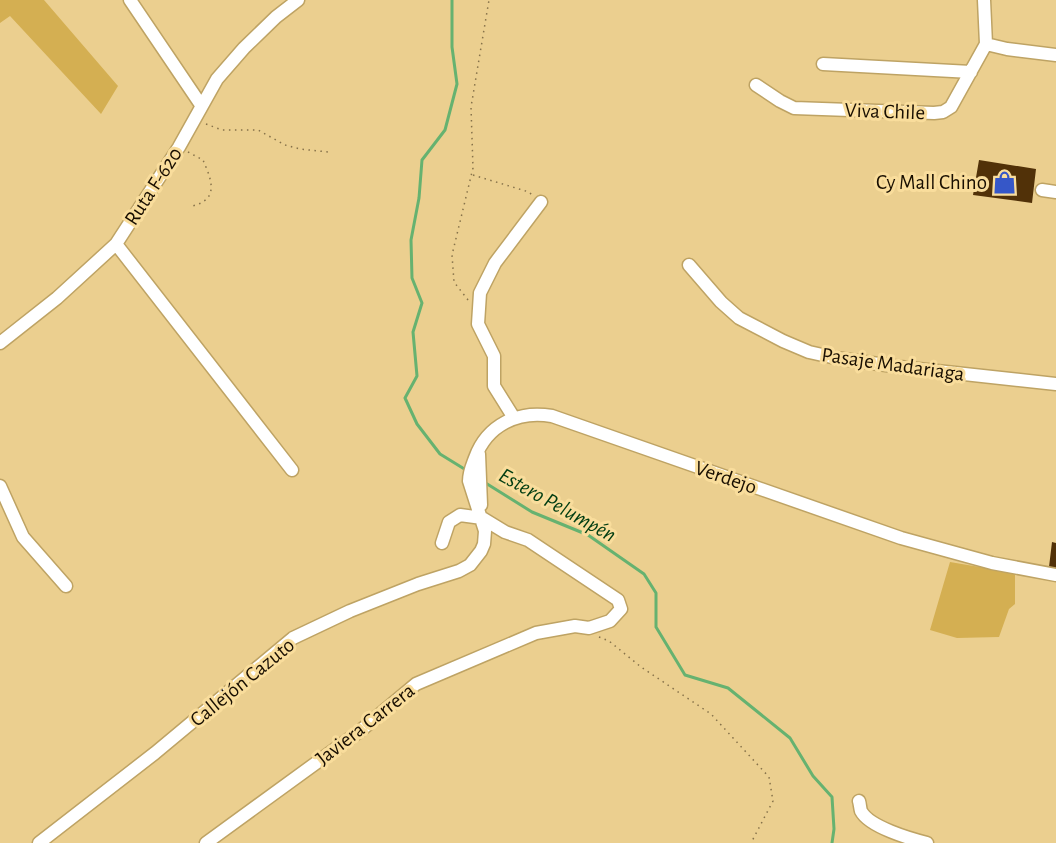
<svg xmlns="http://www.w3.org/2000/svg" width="1056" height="843" font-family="'Alegreya Sans',sans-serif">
	<rect width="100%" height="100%" fill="#ebcf8f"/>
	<path fill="#d4af52" d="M0,0H44L118,86L101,114L10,16L0,23Z
		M950,562L1015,573V604L1009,609L999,637L957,638L930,630Z"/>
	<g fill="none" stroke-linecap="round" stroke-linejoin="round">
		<path stroke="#66b270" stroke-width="3" d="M452,0V47L457,84L445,130L422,160L419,198L411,240L412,278L422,303L413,332L417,376L405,398L417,424L440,454L466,470
			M484,482L532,512L588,535L644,574L656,593V627L685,675L728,688L790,738L813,776L832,797L834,829L832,843"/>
	</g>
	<path fill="#513108" d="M979,160L1036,169L1032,203L973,195Z
		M1052,542L1056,543V568L1049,567Z"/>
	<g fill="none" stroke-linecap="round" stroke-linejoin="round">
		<defs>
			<path id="minor" d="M130,0L201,105
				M986,44L1007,49L1056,55
				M823,64L971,72
				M756,85L780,101L794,108L934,113L943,112L951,107L986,44L984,0
				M1042,190L1056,192
				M116,244L292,470
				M689,265L721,302L739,318L783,341L809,352L836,358L900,367L1056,384
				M0,343L57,298L116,244L179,147L217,79L244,48L276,17L298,0
				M514,418L494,386V356L478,324L480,293L495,263L541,202
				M479,454L481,505
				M0,486L23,537L66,586
				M859,801C860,804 860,808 861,811C869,827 911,839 927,843
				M39,843L155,753L293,638L350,611L418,584L459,571L470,565L481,551L484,544L485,531L469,481C469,472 472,466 475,458C487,425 518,410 552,416L901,538L992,563L1056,575
				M206,843L360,731L416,684L536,633L575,626L589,628L610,621L621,609L618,600L528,540L505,532L482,518L460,515L449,522L442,543"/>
		</defs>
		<use href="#minor" stroke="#bea364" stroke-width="15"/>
		<path stroke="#86724a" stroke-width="1.5" stroke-dasharray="1.5 4.5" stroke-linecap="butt" d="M206,124L222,130H258L285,145L300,149L328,152
			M188,152L203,160C208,172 218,192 204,201C201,204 195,205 190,207
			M473,175L529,192L533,196
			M468,300L454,282L452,255L473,168L471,107L489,0
			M599,637L609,641L641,667L711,714L769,777L773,801L751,843"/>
		<use href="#minor" stroke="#fff" stroke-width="12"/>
	</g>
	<defs>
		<symbol id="shop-bare" viewBox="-9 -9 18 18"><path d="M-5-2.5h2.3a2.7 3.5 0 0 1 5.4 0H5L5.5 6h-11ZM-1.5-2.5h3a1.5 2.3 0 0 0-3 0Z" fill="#3657c8" stroke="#f9dd9c" stroke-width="2.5" paint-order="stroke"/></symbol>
	</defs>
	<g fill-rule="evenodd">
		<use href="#shop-bare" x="988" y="166" width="33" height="33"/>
	</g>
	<g text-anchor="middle" stroke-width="6" stroke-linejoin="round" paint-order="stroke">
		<g font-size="21" fill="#180e00" stroke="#f9dd9c">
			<text transform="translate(885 111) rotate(2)" y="7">Viva Chile</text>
			<text transform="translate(153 186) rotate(-57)" y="7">Ruta F-620</text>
			<text transform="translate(893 364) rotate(8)" y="7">Pasaje Madariaga</text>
			<text transform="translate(726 477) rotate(19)" y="7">Verdejo</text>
			<text transform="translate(242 682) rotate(-39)" y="7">Callejón Cazuto</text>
			<text transform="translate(365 724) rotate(-38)" y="7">Javiera Carrera</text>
		</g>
		<g font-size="21" fill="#180e00" stroke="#f9dd9c" text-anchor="end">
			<text x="987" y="189">Cy Mall Chino</text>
		</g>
		<g font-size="22" font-style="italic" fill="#023d12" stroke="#f9dd9c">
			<text transform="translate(558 504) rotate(29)" y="8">Estero Pelumpén</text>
		</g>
	</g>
</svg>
